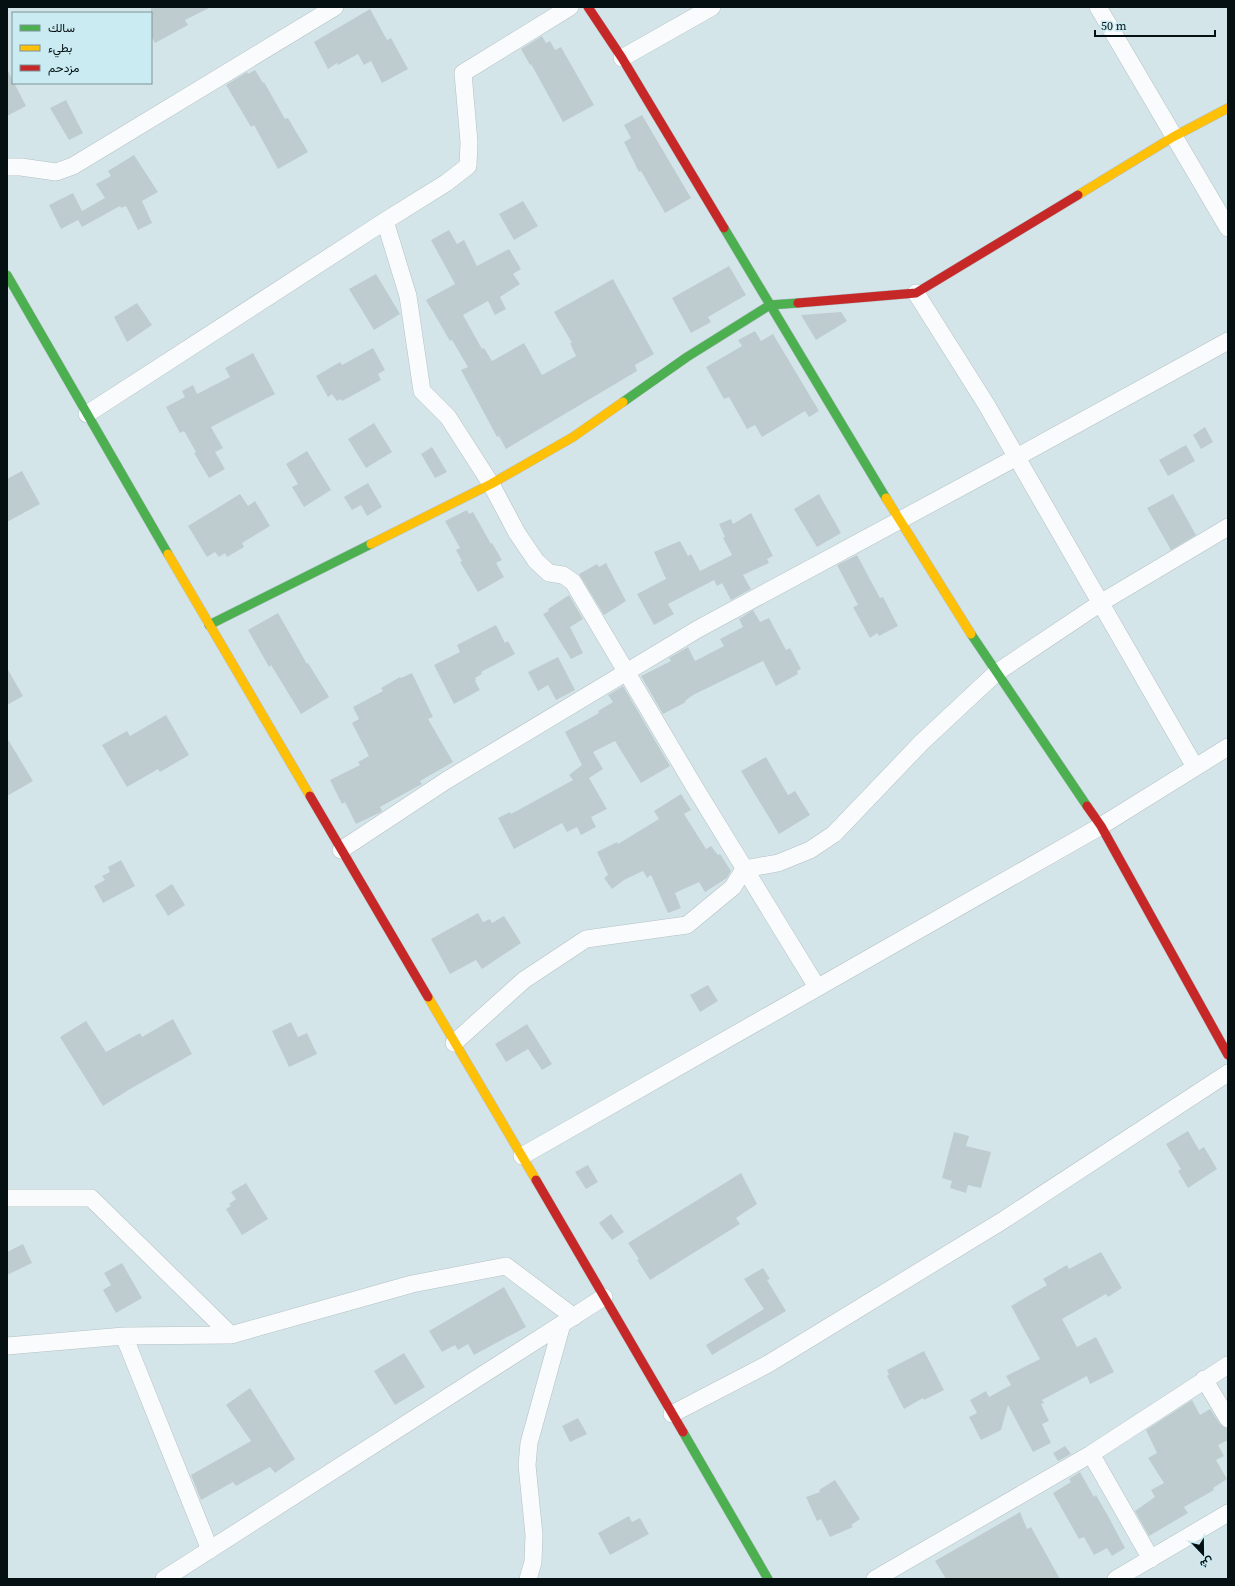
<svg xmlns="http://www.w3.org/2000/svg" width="1235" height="1586" font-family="'Source Serif 4',Vazirmatn,serif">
	<rect width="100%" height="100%" fill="#d4e5ea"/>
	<path fill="#becccf" d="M151,7H211L185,20L188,25L155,43L151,36Z
		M370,9L387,40L391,38L408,69L382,83L371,61L364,65L358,54L338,65L337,63L328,69L314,42Z
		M542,36L546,43L550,41L555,50L561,47L594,105L563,122L531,64L530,65L521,49Z
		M7,69L26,106L7,116Z
		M255,70L263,83L264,82L285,119L288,118L308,152L278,169L254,125L251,127L226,85L247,72L248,74Z
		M66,100L83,133L69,140L50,108Z
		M642,115L691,198L665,213L641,171L639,172L624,142L631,138L624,125Z
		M134,155L158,192L142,201L152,223L138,230L126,206L121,208L120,206L82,227L78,220L61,229L49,205L73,193L82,211L105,198L96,184L111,176L108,171Z
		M523,201L538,226L514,240L499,214Z
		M449,230L457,244L464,240L477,266L509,249L521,269L513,274L520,284L500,297L506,309L495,315L488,301L463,315L482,349L484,348L492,361L524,343L542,375L576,356L570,343H572L554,312L613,279L654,354L635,365L637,371L506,449L499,436L497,437L461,370L468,367L452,340L450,341L426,300L455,284L431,240Z
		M729,266L746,295L708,317L711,322L691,333L672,298Z
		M376,274L400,314L374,330L349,289Z
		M137,303L152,325L127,342L114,317Z
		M841,312L847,321L816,340L801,315Z
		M755,331L761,341L773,334L819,411L809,417L805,411L762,437L755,425L747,429L729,397L724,399L706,367L742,346L738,340Z
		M373,348L385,370L378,374L381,380L342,401L341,399L337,401L332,394L328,397L316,376L340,362L342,365Z
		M253,353L275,394L211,427L223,448L215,452L225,469L209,478L194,453L196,452L184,431L180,433L166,407L185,397L182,391L193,385L197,394L230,377L225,368Z
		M374,423L392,452L366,468L348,439Z
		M1205,427L1213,442L1201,449L1193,435Z
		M1186,445L1195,461L1168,476L1159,460Z
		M432,447L447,472L435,478L421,454Z
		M307,451L331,490L304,507L292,487L298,484L286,464Z
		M22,471L40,504L7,522V479Z
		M368,483L382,507L367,516L361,505L352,510L344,497Z
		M240,494L248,506L255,501L270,526L242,543L244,547L227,557L225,553L219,557L215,552L207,557L188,526Z
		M819,494L841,533L817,547L794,509Z
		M1173,494L1196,535L1171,550L1147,508Z
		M467,510L469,514L473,512L491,544L492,543L502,560L496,563L504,577L478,592L460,562L462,561L456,550L460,548L445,521Z
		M751,513L773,556L767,559L769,563L743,575L751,589L731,600L722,583L717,586L714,580L668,604L674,614L654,625L637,594L666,579L654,552L680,541L688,556L691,554L700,571L732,555L723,538L725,537L719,524L731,519L733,524Z
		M857,555L880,598L883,597L898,626L879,636L877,633L870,638L853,607L858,605L837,565Z
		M606,563L626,601L604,615L579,574L597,564L599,567Z
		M569,595L583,619L570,627L583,653L571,659L543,614L549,611L548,609Z
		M753,610L760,622L769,618L786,650L790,648L801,669L797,671L798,674L776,686L763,661L693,695L685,701L686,702L663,714L641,676L671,661L669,658L688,647L695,661L724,646L720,639L743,627L739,619Z
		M278,613L307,664L308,663L329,697L301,714L271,665L269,667L248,630Z
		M496,625L505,643L508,641L515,654L481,672L482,674L475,678L476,680L475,681L480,690L454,704L434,665L460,652L457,645Z
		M558,657L575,690L556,700L548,685L538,691L528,672Z
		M7,668L23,696L7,705Z
		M412,673L433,717L428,719L453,762L420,781L422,784L380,807L382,811L379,813L356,824L345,802L342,804L330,780L360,765L358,762L369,756L352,723L359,719L353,707L383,691L381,688L400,677L401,678Z
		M623,686L670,766L641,783L615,741L593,752L603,769L589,778L607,809L591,817L596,827L581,835L577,827L567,832L562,823L514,849L498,818L510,812L511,814L573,780L569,775L582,765L565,732L599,713L598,711L613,702L608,695Z
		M166,715L189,755L160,772L158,769L127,787L102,745L127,731L130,736Z
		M7,738L33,781L7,796Z
		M766,757L788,795L795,791L810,815L779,834L741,771Z
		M681,794L691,810L684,814L706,849L711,846L718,855L720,854L731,871L727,878L705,892L699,882L675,893L681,908L668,913L651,875L647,878L643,871L624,880L612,889L604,878L608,875L597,852L617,842L618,844L659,819L654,811Z
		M121,860L135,886L103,903L94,886L105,880L102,876L110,872L108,867Z
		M172,884L185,905L168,916L155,895Z
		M478,913L483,922L490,919L492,923L504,916L521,943L482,969L476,960L450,974L431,939Z
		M708,985L718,1001L700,1012L690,995Z
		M173,1019L192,1054L130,1089L103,1106L60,1037L86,1021L106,1052L140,1033L142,1037Z
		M291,1022L298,1037L307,1033L317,1054L289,1067L272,1031Z
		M527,1024L552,1064L542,1070L528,1049L506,1062L495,1044Z
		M1188,1131L1199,1150L1204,1147L1217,1169L1188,1188L1178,1171L1181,1169L1166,1144Z
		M954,1132L969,1136L966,1146L991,1152L981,1188L968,1185L966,1193L950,1188L952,1181L942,1178Z
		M588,1165L598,1182L586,1189L575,1172Z
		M741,1173L757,1204L736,1218L740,1224L650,1280L637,1260L639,1259L628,1243Z
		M246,1183L268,1219L242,1235L226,1209L231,1206L229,1204L236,1199L231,1192Z
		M611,1214L624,1232L612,1240L599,1223Z
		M23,1244L32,1263L7,1275V1252Z
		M1101,1252L1122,1288L1108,1297L1106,1294L1062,1319L1077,1347L1096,1337L1114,1372L1090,1384L1087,1376L1042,1400L1044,1403L1041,1404L1049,1421L1042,1424L1051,1443L1033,1452L1008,1405L1001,1430L981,1440L969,1417L977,1413L970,1400L986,1391L989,1397L1011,1385L1006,1376L1040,1359L1011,1306L1047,1285L1043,1279L1067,1265L1069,1269Z
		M122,1263L142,1298L116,1313L103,1290L111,1285L104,1273Z
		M763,1268L770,1279L767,1280L786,1311L712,1355L706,1345L764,1309L744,1279Z
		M504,1287L526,1327L474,1355L468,1344L458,1350L455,1345L442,1352L429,1331Z
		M924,1351L944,1390L924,1400L923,1398L904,1409L887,1376L889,1375L887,1370Z
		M404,1353L425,1387L395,1405L374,1371Z
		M250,1388L295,1459L275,1473L270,1467L236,1486L233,1482L201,1500L191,1475L251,1441L226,1405Z
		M1192,1400L1200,1415L1210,1409L1220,1424L1228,1429V1440L1218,1445L1224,1456L1216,1460L1227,1479L1213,1488L1214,1490L1184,1507L1188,1513L1149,1536L1135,1511L1155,1497L1151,1490L1164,1483L1148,1458L1157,1453L1146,1430Z
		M578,1418L587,1434L570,1442L562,1426Z
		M1065,1446L1071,1454L1058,1461L1053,1453Z
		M1080,1472L1094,1497L1096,1495L1108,1516L1125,1548L1112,1556L1107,1548L1094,1555L1084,1537L1079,1539L1053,1493L1071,1482L1069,1479Z
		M835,1480L860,1519L851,1525L853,1527L830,1537L821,1519L817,1521L806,1497L820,1492L819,1490Z
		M1020,1512L1027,1529L1031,1527L1060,1579H946L935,1561Z
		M629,1516L632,1522L640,1518L649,1534L610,1555L598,1533Z"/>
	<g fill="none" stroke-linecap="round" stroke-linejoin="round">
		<defs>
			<path id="street" d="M1098,7L1228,228
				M622,58L712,7
				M7,167H21L56,172L73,166L335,7
				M385,221L408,296L422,391L448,417L491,484L517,533L536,561L549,573L563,575L573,582L694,786L817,987
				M916,293L986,404L1195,767
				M87,414L385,221L446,183L468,166L469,142L463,73L570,7
				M341,850L447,780L698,629L1017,457L1228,341
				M454,1043L524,980L586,939L687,925L733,887L744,869L778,863L810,850L834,834L922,742L996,673L1102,602L1228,527
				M522,1156L1101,826L1228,747
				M7,1198H91L231,1335
				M124,1336L210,1550
				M7,1346L124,1336L231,1335L412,1284L506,1266L574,1317
				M1204,1379L1228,1419
				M672,1414L768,1364L1002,1221L1228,1073
				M1091,1454L1151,1559
				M164,1579L604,1297
				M528,1579L533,1562L534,1535L527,1465L529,1443L562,1324
				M875,1579L1091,1454L1228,1365
				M1116,1579L1228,1513"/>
			<path id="fast" d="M724,228L886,498
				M7,275L168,554
				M623,402L687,357L770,305L798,303
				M209,625L371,544
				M971,634L1087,806
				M683,1432L768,1579"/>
			<path id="slow" d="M1078,195L1173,137L1228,108
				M886,498L971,634
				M371,544L491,484L573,437L623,402
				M168,554L310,796
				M428,997L536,1180"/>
			<path id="jam" d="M588,7L622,58L724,228
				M798,303L916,293L1078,195
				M310,796L428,997
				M1087,806L1101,826L1228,1055
				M536,1180L683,1432"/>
		</defs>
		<use href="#street" stroke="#b3c0c4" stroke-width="18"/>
		<use href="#fast" stroke="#b3c0c4" stroke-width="10"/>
		<use href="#slow" stroke="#b3c0c4" stroke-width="10"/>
		<use href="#jam" stroke="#b3c0c4" stroke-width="10"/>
		<use href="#street" stroke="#f9fbfc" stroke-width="17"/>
		<use href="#fast" stroke="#4caf50" stroke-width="9"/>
		<use href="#slow" stroke="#ffc107" stroke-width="9"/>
		<use href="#jam" stroke="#c62828" stroke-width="9"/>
	</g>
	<rect width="1235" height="1586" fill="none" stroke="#051012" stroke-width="16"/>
	<rect x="12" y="12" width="140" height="72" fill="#cbebf3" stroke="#7c9399"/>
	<rect x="20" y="25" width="20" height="6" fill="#4caf50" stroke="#7c9399"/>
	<text x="48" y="32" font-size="12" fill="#051012">سالك</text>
	<rect x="20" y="45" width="20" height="6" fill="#ffc107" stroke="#7c9399"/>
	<text x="48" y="52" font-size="12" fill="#051012">بطيء</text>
	<rect x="20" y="65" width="20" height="6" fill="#c62828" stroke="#7c9399"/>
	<text x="48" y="72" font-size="12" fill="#051012">مزدحم</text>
	<g transform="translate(1203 1554) rotate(158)" stroke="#cbebf3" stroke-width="3" paint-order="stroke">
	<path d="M0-3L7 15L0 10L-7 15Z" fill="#051012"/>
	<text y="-6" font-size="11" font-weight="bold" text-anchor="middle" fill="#051012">ش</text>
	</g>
	<path d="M1095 30v6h120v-6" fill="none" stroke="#051012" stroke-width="2"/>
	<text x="1101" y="30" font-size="12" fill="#051012" stroke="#cbebf3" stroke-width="3" paint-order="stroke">50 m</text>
</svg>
